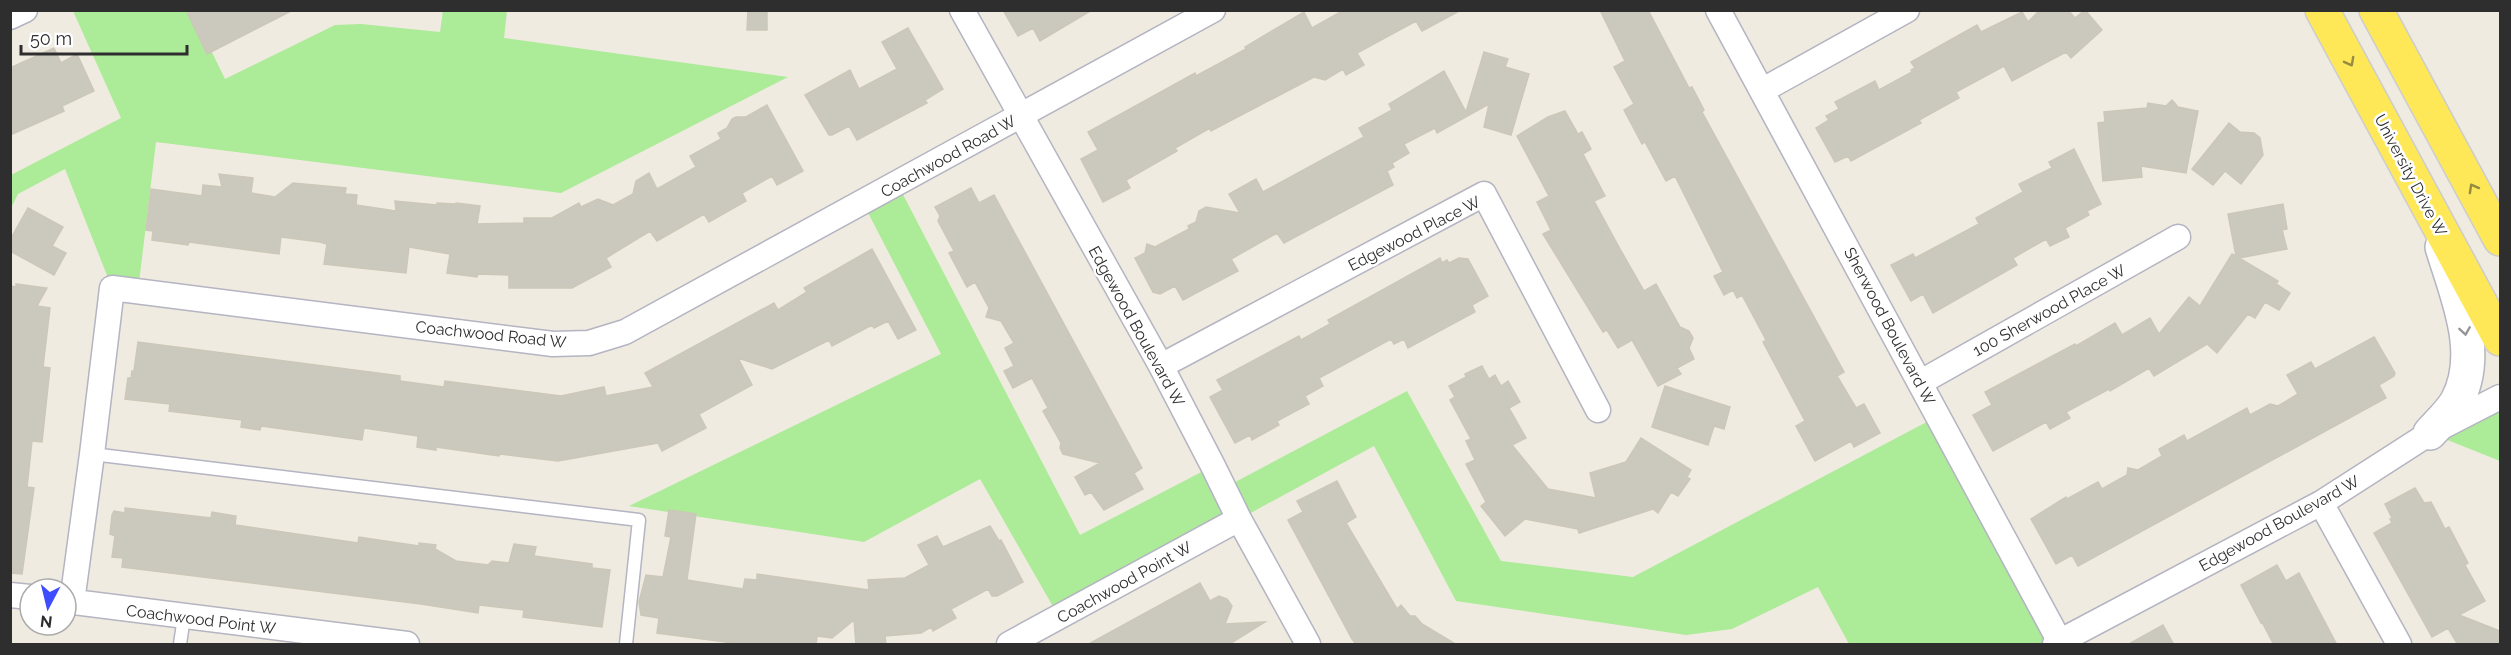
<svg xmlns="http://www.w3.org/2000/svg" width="2511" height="655" font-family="Raleway,sans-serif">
	<rect width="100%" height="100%" fill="#f0ebe0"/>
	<path fill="#aceb98" d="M443,10L507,11L504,38L788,77L561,193L156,142L138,291L112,288L65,169L18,194L11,208V175L121,118L73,11H192L225,79L335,25L361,24L440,32Z
		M897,183L1080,535L1213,466L1224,488L1407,391L1501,561L1633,577L1938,416L2055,644H1849L1818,587L1732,629L1686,635L1456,601L1374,446L1059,617L980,479L864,542L629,506L941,354L863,203Z
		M2500,397V461L2430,433Z"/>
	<path fill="#cbc9be" stroke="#ccc7b8" stroke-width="1.5" d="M186,10H293L207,54Z
		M748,10H767V30H747Z
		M1003,10H1092L1040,41L1033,28L1018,36Z
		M1344,10H1461L1422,31L1416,21L1357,53L1364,65L1346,75L1343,69L1325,80L1314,77L1211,131L1210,128L1175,148L1177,151L1126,180L1130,188L1103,202L1081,159L1098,150L1088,132L1195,73L1196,76L1246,49L1245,47L1304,12L1312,28Z
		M1600,10H1648L1689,88L1692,87L1704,110L1702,112L1844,372L1837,376L1856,408L1864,404L1880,433L1854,447L1851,441L1815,461L1796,426L1805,421L1763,342L1766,340L1742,295L1737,298L1733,290L1724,295L1714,276L1723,272L1675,176L1666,181L1645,142L1642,144L1624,110L1634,104L1614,67L1625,61Z
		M2040,10H2068L2075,18L2085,10L2102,30L2071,58L2066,52L2012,81L2004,66L1956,92L1959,98L1919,120L1921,123L1851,161L1848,156L1835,162L1816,128L1829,120L1826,116L1839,109L1835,102L1875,81L1879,90L1912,72L1911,70L1915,68L1911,62L1977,25L1981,32L2022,12L2028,22Z
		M908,28L943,89L925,100L927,103L857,140L849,126L832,135H829L805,95L850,70L859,89L897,69L882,42Z
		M54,48L61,63L77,54L94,91L62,106L64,111L10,135V68Z
		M1484,52L1508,59L1505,67L1529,74L1511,135L1484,127L1489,104L1437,133L1435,128L1404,144L1409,153L1392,163L1394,167L1387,171L1393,185L1284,243L1277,233L1231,259L1238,271L1183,300L1175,286L1160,294L1153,292L1135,258L1145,253L1147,244L1155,247L1189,229L1188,226L1196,222L1199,211L1206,207L1240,213L1229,194L1256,179L1263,192L1344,148L1364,137L1359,128L1392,110L1389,104L1444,71L1466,112Z
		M2172,100L2178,107L2198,111L2186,173L2141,166L2142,177L2103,181L2098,123L2105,122L2104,112L2147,108L2148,103L2166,106Z
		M767,105L803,171L777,185L772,176L742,193L746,201L709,222L704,214L657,241L650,231L606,258L611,267L572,288H509V275L478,274L477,277L447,273L450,254L409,247L406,273L324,264L327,244L320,242L281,237L279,254L189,242L188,245L152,240L153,231L146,230L151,189L202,196L203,185L222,187L219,174L253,178L251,193L275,197L293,183L346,188L345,194L357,195L356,205L396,211L395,201L437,205V203L455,204L456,203L480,206L477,224L524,223V218H552L579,203L581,207L598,199L613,205L633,194L636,181L649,173L657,189L696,167L690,156L721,139L718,133L727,128L732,119L736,117H746Z
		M1565,111L1578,134L1582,132L1591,149L1583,154L1605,196L1594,201L1620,249L1644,291L1656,284L1680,327L1689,331L1693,338L1689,348L1694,359L1677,368L1681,374L1658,386L1632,340L1618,348L1607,330L1603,332L1543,234L1551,230L1537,202L1549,196L1517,136L1548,117Z
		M2229,123L2240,132L2254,133L2260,138L2263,155L2241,184L2225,171L2213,185L2192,169Z
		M2074,149L2101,204L2087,211L2089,215L2065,228L2069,237L2050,246L2046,239L2013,258L2017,265L1933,313L1923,294L1911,301L1891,265L1913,254L1915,258L1979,224L1976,218L2023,192L2019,184L2052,168L2049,162Z
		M971,188L979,203L994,195L1142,468L1134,473L1143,489L1104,510L1091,492L1085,495L1075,477L1100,463L1063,454L1060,448L1061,443L1043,411L1048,408L1032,378L1013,388L1004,371L1014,366L1005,348L1014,343L1001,321L986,317L989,308L975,282L967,287L949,253L954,251L938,221L940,216L935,207Z
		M2283,204L2287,229L2282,230L2287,249L2239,258L2278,281L2276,284L2290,293L2279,310L2265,302L2255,318L2248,314L2217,353L2207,344L2154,376L2149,368L2110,391L2109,389L2066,412L2070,418L2050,429L2046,422L1993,451L1973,415L1992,405L1985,392L2075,344L2076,346L2115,323L2122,335L2150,318L2159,334L2189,297L2200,306L2232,254L2236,256L2228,214Z
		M28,208L63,227L52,246L66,253L54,275L10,251V240Z
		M872,249L916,330L898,339L888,321L874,328L872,325L832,346L829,340L772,369L738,358L752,385L699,414L706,428L662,451L658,443L558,461L500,454L499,456L436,447V450L417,447L418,436L364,428L362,440L261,426L260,430L241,427L242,420L169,411L170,404L125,399L128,378H131L132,371H134L138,342L400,376V381L444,387L445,381L561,396L604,387L606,396L653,387L645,373L774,303L778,310L807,292L804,288Z
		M1440,258L1442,263L1447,260L1449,263L1459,258L1468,259L1488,296L1472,305L1475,312L1408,348L1404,339L1394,344L1391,339L1319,378L1323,386L1305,396L1309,404L1277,421L1279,425L1252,440L1250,435L1235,443L1210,397L1223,390L1217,380L1299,336L1301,340L1330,324L1328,320Z
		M16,284L47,288L37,306L50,308L43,367L50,368L42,442L32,441L27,487L34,488L22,574L10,573V286L16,287Z
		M2374,337L2395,373L2394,376L2379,385L2386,398L2078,566L2072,555L2056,564L2031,519L2066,497L2067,499L2098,482L2102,489L2127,475L2128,468L2138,470L2162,456L2159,449L2184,435L2187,441L2247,408L2250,415L2270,404L2278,406L2298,394L2287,375L2311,362L2315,369Z
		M1482,366L1489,379L1495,375L1501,386L1508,381L1520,402L1509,408L1526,438L1512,445L1548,489L1596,498L1590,473L1626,462L1641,438L1691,470L1687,477L1690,479L1678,496L1671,492L1658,513L1653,509L1579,533L1578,529L1525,519L1505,536L1481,506L1486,502L1466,464L1475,460L1466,441L1471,439L1450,400L1455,397L1449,386L1466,377L1465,374Z
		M1665,386L1730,407L1724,429L1714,426L1708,445L1652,427Z
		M1337,481L1356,517L1346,523L1397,609L1401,605L1410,616H1415L1422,624L1457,645H1357L1352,639L1288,520L1303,512L1297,501Z
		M2415,488L2424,503L2431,502L2445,529L2449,527L2468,563L2465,565L2485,601L2459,615L2500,631V645H2458L2448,628L2432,637L2398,576L2374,533L2392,523L2390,519L2392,518L2385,504Z
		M125,508L211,518L212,512L236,516L235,525L358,543L359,537L419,546V543L436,545L435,549L456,561L488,565L492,561L509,563L514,544L536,547L534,556L592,564V568L610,570L602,627L523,617L524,610L479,605L478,613L421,604L122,567L123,558L112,557L115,536L110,534L112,515L114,511L125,513Z
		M669,510L696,514L687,580L743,589L745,579L757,580V574L869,590L868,580L905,578L929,565L918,545L937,536L943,547L990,526L999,541L1001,540L1023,582L997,596H992L988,589L951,609L956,618L933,631L931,627L921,633L885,636L886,645H856L854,620L832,638L817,636L816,645H749L657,633L659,618L641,615L639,602L646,575L663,577L671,537L665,536Z
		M2277,565L2286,581L2299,573L2337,645H2274L2262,622L2261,623L2241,585Z
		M1200,583L1210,601L1219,596L1227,599L1232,606L1225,624L1265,622L1228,645H1087Z
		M2163,625L2174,645H2127Z"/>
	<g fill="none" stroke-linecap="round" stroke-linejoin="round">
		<defs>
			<path id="lane" d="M92,454L639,520L626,644
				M180,644L184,617"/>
			<path id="street" d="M962,10L1161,366L1213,466L1239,519L1308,644
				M1718,10L2061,644
				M10,17L25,10
				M1763,90L1907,10
				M1161,366L1484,194L1598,410
				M1921,382L2178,237
				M2321,503L2399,644
				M10,595L30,597
				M66,601L407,644
				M72,602L92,454L112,288L553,344L589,343L625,332L1213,10
				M1009,644L1239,519
				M2055,644L2321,503L2430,433L2500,397"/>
			<path id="secondary" d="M2430,433C2439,423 2451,412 2457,401C2483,353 2456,294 2442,247"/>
			<path id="primary" d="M2322,10L2500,339
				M2376,10L2500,239"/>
		</defs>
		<use href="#lane" stroke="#b4b4c2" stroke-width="15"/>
		<use href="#street" stroke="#b4b4c2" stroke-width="27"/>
		<use href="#secondary" stroke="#b4b4c2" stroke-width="36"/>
		<use href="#primary" stroke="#cdcdcd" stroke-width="36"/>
		<use href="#lane" stroke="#fff" stroke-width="12"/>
		<use href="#street" stroke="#fff" stroke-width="24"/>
		<use href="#secondary" stroke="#fff" stroke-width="33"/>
		<use href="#primary" stroke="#fee857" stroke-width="33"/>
	</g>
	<defs><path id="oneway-chevron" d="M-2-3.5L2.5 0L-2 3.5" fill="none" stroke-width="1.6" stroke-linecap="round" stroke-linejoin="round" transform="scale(1.5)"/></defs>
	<g stroke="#968b42">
		<use href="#oneway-chevron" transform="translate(2350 62) rotate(62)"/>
		<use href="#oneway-chevron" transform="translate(2473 188) rotate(-119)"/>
	</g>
	<use stroke="#969696" href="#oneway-chevron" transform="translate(2465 331) rotate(81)"/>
	<g text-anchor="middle" stroke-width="5" stroke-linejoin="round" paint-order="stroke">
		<g font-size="16" fill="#2e2e2e" stroke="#fff">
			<text transform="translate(948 156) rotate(-29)" y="6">Coachwood Road W</text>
			<text transform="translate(2411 175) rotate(62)" y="6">University Drive W</text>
			<text transform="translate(1414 233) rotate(-27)" y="6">Edgewood Place W</text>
			<text transform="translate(2049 310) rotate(-29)" y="6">100 Sherwood Place W</text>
			<text transform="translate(1137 326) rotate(61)" y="6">Edgewood Boulevard W</text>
			<text transform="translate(1890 326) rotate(62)" y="6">Sherwood Boulevard W</text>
			<text transform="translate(491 334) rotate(6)" y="6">Coachwood Road W</text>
			<text transform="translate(2279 523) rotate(-29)" y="6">Edgewood Boulevard W</text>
			<text transform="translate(1124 582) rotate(-29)" y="6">Coachwood Point W</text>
			<text transform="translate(201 619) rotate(7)" y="6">Coachwood Point W</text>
		</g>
	</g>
	<rect width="2511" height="655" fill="none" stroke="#2e2e2e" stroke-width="24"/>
	<g transform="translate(48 607) rotate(187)"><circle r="28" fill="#ffffff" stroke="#ababab" stroke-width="1.5"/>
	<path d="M0-4.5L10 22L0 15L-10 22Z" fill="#3e4eff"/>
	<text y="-9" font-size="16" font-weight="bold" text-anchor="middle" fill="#2e2e2e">N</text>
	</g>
	<path d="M21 45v9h166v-9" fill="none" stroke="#2e2e2e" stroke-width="3"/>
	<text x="30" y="45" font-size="18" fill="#2e2e2e" stroke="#ffffff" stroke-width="4.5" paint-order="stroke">50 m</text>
</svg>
